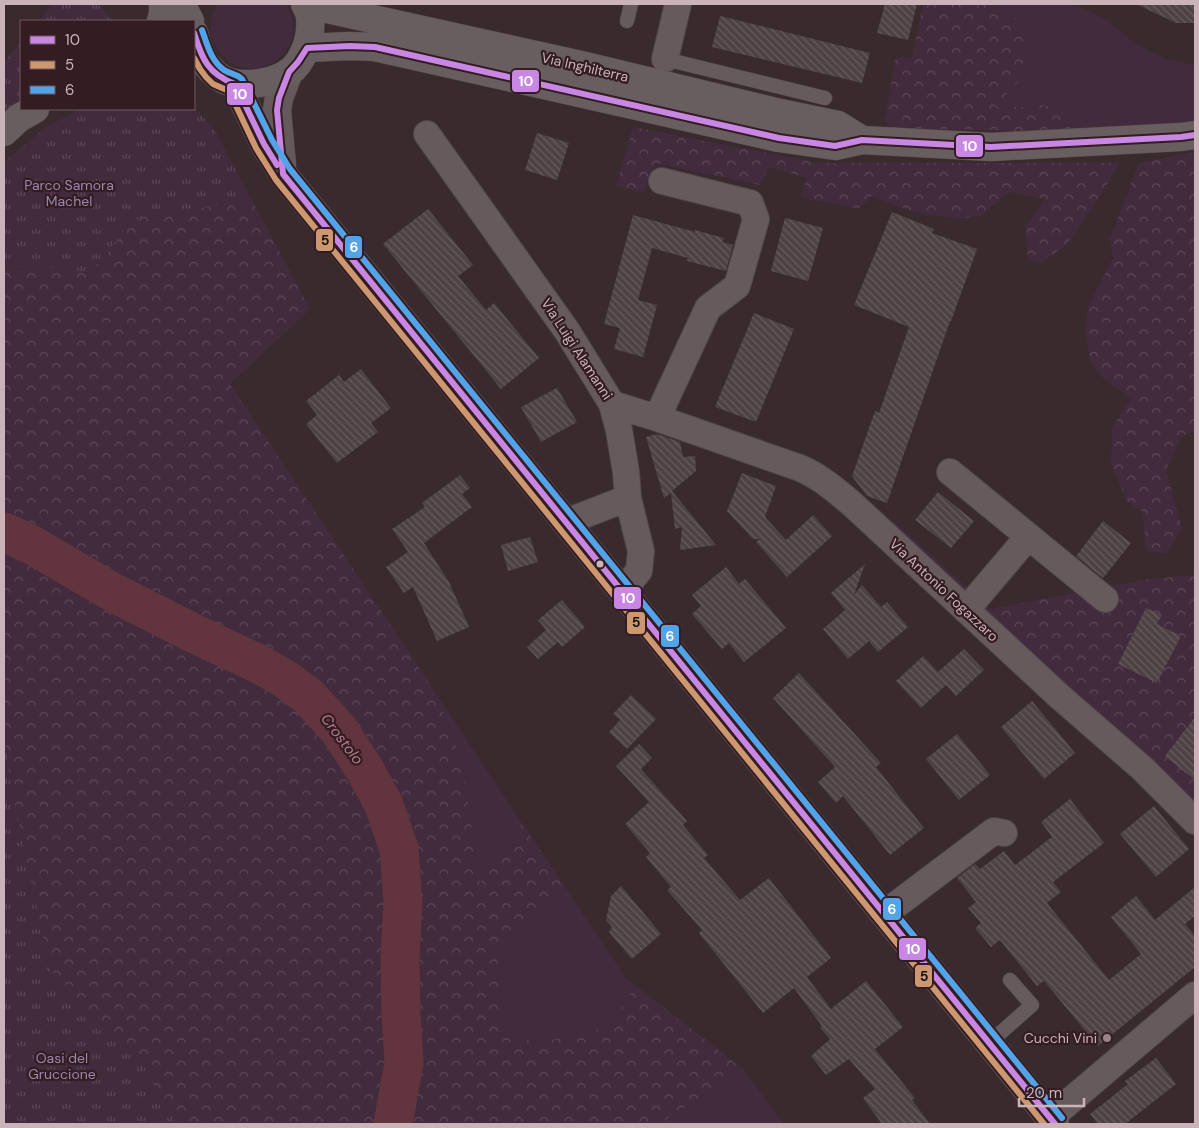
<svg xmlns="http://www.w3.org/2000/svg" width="1199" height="1128" font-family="'DM Sans',sans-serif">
	<defs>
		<pattern id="forest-crowns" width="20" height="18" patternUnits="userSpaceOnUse" patternTransform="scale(1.25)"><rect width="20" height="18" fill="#432b3e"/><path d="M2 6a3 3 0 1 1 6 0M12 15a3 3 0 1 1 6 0" fill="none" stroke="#5d4758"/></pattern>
		<pattern id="park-tufts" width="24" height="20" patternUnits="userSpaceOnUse" patternTransform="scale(1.25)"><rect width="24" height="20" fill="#432b3e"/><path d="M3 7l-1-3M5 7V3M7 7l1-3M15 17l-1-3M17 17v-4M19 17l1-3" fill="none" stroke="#5d4758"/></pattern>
		<pattern id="building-back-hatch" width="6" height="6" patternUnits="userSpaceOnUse" patternTransform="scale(1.25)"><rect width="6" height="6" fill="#4f4244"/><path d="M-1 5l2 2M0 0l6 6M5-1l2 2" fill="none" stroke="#675b5d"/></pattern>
	</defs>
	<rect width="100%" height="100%" fill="#392a2e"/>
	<path fill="#432b3e" d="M218,4H286C318,59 236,98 213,40C208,29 211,14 218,4Z
		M993,4H1074L1107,20L1134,43L1166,59L1195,65V122L1069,132L1024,107L995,106L991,11Z
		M435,692L522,823L480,883L462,761Z
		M565,887L626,978L636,986L609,1027L534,1044L500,1020L499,951Z
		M744,1070L784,1124H659Z"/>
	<path fill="url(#forest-crowns)" d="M923,4H993L991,11L1018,19L1026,35L1021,79L995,106L1024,107L1031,103L1068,110L1073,116L1069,132L891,128L885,121L895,60L901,57L912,58Z
		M633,127L818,163H1120L1093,207L1066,245L1041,263L1028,259L1025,228L1045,199L1009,192L980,216L959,219L913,212L871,196L858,209L801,197L807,178L769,167L760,185L656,163L643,193L616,186Z
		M1195,152V431L1182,436L1166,470L1182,528L1167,554L1146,551L1143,512L1127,501L1111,464L1112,428L1131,399L1102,377L1091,363L1085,333L1088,307L1113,258L1110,239L1139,163Z
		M245,199L252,200L310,309L230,384L435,692L462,761L480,883L522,823L565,887L499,951L500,1020L534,1044L609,1027L636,986L744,1070L659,1124H4V268C35,266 58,266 89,273L109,251L126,227L154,210L184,211Z
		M894,521L990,609L1149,579L1195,575V821L882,532Z"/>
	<path fill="url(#park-tufts)" d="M52,4H98L113,21H39Z
		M21,42V102L4,114V63Z
		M194,107L214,129L252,200L245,199L184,211L154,210L126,227L109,251L89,273C58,266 35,266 4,268V162L45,128L80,109H194Z
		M4,738L12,791L50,970L143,1065L176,1124H4Z"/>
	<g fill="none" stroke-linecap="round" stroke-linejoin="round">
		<path stroke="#61343e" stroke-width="39" d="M4,532L32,545L114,593L195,634L261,665L285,679L308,696L339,730L365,770L384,805L399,849L403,902L400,958L401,1013L404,1063L393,1124"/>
	</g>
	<path fill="url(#building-back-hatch)" d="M885,4H917L908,40L877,33Z
		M1136,4H1195V23H1176Z
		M720,16L870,53L862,83L712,47Z
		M537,133L569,143L557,180L525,170Z
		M428,209L473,265L458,276L486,310L494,303L539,358L501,389L383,244Z
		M892,212L934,229L932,233L977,249L951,321H950L887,503L867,496L852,476L875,411L879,413L909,327L854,305Z
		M633,215L695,232V230L724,238L722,242L733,245L726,271L687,261L688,258L652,248L638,300L657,305L643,357L614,349L620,328L604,324Z
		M785,218L823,228L808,281L771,271Z
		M754,313L794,329L756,422L715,407Z
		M361,369L391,408L371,423L378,432L337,463L306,424L317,415L306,401L339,375L344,382Z
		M557,388L577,422L541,442L521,407Z
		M657,434L680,442L683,457L695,456L696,471L672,491L716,545L680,550L682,527L675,529L671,493L664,498L646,437Z
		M742,473L776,486L765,517L786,540L813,515L832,536L787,577L756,542L760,539H753L727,511Z
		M460,475L470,488L462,494L472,507L424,543L449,582L469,627L437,641L413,587L404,593L386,567L408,552L392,529L425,507L422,503Z
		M938,492L974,521L951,548L915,520Z
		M1103,521L1131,543L1103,578L1076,556Z
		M530,537L538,562L508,571L501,545Z
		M865,564L854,595L862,585L881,607L887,602L908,627L878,652L869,641L848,659L823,629L845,610L831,593Z
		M726,567L739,584L745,579L786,628L744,662L729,643L722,649L692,614L701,606L692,595Z
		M562,600L585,627L562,647L558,642L538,659L527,647L546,630L538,620Z
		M1146,608L1162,615L1157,624L1181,636L1157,683L1118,664Z
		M964,649L984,670L956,696L946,685L921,708L896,681L923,656L938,672Z
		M799,673L881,763L876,767L924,828L890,855L843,796L836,803L818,782L835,767L773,698Z
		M631,695L656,719L627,749L609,732L620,720L613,714Z
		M1032,701L1075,753L1044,779L1001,727Z
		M1195,717V780L1165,756Z
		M957,734L990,775L959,800L926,759Z
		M639,744L652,758L641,769L687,821L683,825L708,855L704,858L740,900L769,878L831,958L807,977L831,1009L866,981L903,1027L875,1049L915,1098L912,1100L930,1124H882L863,1098L875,1089L849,1059L826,1075L811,1056L830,1039L820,1028L822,1026L794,988L763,1013L699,933L702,930L667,890L671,887L646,857L650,853L625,824L649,802L616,766Z
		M1070,799L1104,843L1053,882L1061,892L1047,903L1109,980L1141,954L1111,917L1136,896L1155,920L1195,887V916L1185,924L1195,936V967L1098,1046L1044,981L1037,986L1000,940L991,947L975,928L981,923L968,908L976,902L957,878L975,864L980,869L1004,851L1015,865L1052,837L1041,822Z
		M1154,806L1189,849L1156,877L1120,834Z
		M621,886L661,934L632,959L609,932L612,927L606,920L611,896Z
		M1156,1058L1176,1084L1125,1124H1098L1090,1114L1128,1084L1125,1081Z"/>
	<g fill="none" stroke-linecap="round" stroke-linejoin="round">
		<defs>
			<path id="service" d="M627,21L631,4
				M665,59L825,98
				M989,1043L1032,1005L1010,980"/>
			<path id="minor" d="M665,59L678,4
				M427,134L567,331L612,404L619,430L626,472L628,498L641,551L639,571L622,591
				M612,404L657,418L800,468C819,476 834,489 851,503L1059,696L1143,769L1195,821
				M657,418L708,308L737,286L756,219L750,203L662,181
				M950,472L1105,599
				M566,522L628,498
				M966,610L1028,537
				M884,914L994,831L1004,833
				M1050,1118L1195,995"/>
			<path id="secondary" d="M235,84L264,144L283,174L1055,1124
				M282,165L277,110L279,98L289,72"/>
			<path id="primary" d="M181,4L190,21
				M305,4L585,66L780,113L838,125L862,140
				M161,21L163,14V4
				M194,33C197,43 200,56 207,65C219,80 229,84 247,84C261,84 275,81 288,73C304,62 312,37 310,18C310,13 307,8 305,4
				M307,48L350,46L375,47L779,138L835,146L862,140L991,147L1181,137L1195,135
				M4,132L19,118L35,109"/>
		</defs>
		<use href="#service" stroke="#524649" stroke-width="15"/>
		<use href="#minor" stroke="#524649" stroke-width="28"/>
		<use href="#secondary" stroke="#524649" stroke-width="29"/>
		<use href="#primary" stroke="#56484b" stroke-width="29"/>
		<use href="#service" stroke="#675a5c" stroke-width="14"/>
		<use href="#minor" stroke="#675a5c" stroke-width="26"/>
		<use href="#secondary" stroke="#65595b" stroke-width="28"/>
		<use href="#primary" stroke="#685d5f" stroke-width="28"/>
		<defs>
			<path id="bus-1" d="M194,33C202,59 208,74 235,84L264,144L277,165
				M1055,1124L283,174L277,110L279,98L289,72L298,62L307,48L350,46L375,47L779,138L835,146L862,140L991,147L1181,137L1195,135"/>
			<path id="bus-2" d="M194,58L200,69L206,77L213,84L229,91L256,148L276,180L1044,1124"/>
			<path id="bus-3" d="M202,30C207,44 211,61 224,70C230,74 237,74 242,79L272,140L290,169L1062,1118"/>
		</defs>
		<use href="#bus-1" stroke="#341d22" stroke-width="10"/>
		<use href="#bus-2" stroke="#341d22" stroke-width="10"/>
		<use href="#bus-3" stroke="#341d22" stroke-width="10"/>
		<use href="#bus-1" stroke="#c787e3" stroke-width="6"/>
		<use href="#bus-2" stroke="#cd976f" stroke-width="6"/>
		<use href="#bus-3" stroke="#53a3e8" stroke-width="6"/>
	</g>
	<circle fill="#cab4b8" stroke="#341d22" stroke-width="2" cx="600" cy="564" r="4.5"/>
	<circle fill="#978488" stroke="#341d22" stroke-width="2" cx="1107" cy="1038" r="5"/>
	<g text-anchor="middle" stroke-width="4.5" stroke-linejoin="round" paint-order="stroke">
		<g font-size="14" fill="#cab4b8" stroke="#341d22">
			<text transform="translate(585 67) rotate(13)" y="5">Via Inghilterra</text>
			<text transform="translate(577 349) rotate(57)" y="5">Via Luigi Alamanni</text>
			<text transform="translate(944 590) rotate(43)" y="5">Via Antonio Fogazzaro</text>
		</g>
		<g font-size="14" fill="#9988b0" stroke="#341d22">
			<text x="69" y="190">Parco Samora<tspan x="69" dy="16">Machel</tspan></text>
			<text x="62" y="1063">Oasi del<tspan x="62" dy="16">Gruccione</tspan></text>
		</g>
		<g font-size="14" fill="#cab4b8" stroke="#341d22" text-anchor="end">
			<text x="1097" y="1043">Cucchi Vini</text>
		</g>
		<g font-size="15" font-style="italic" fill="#b27b88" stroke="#341d22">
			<text transform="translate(342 739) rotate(53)" y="5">Crostolo</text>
		</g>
	</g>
	<g stroke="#341d22" stroke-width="2">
		<rect x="511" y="69" width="29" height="24" rx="5" fill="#c787e3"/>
		<rect x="226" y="82" width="28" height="24" rx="5" fill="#c787e3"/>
		<rect x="955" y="134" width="29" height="24" rx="5" fill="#c787e3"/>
		<rect x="315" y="228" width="19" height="24" rx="5" fill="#cd976f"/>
		<rect x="344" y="235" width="19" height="24" rx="5" fill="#53a3e8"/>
		<rect x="613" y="586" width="29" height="24" rx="5" fill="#c787e3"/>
		<rect x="626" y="611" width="20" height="24" rx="5" fill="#cd976f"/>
		<rect x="660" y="624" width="20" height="24" rx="5" fill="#53a3e8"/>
		<rect x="882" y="897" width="20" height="24" rx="5" fill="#53a3e8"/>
		<rect x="898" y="937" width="29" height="24" rx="5" fill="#c787e3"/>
		<rect x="914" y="964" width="19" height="24" rx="5" fill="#cd976f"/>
	</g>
	<g font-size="14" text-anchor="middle" font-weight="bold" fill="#fff">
		<text x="526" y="86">10</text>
		<text x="240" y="99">10</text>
		<text x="970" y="151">10</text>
		<text x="354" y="252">6</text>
		<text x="628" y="603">10</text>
		<text x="670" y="641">6</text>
		<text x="892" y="914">6</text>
		<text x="913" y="954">10</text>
	</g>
	<g font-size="14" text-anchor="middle" font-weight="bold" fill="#111">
		<text x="325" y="245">5</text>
		<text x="636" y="627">5</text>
		<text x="924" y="981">5</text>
	</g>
	<rect width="1199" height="1128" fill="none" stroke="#cab4b8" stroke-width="10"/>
	<rect x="20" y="20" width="175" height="90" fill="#341d22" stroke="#70595e"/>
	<rect x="30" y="36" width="25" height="8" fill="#c787e3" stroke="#70595e"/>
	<text x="65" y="45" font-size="15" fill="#cab4b8">10</text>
	<rect x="30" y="61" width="25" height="8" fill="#cd976f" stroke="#70595e"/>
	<text x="65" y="70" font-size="15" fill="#cab4b8">5</text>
	<rect x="30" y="86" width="25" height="8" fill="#53a3e8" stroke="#70595e"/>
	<text x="65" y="95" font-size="15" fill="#cab4b8">6</text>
	<path d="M1019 1098v8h65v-8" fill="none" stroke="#cab4b8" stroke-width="2.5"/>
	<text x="1026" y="1098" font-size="15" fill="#cab4b8" stroke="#341d22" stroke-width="4" paint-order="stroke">20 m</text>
</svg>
